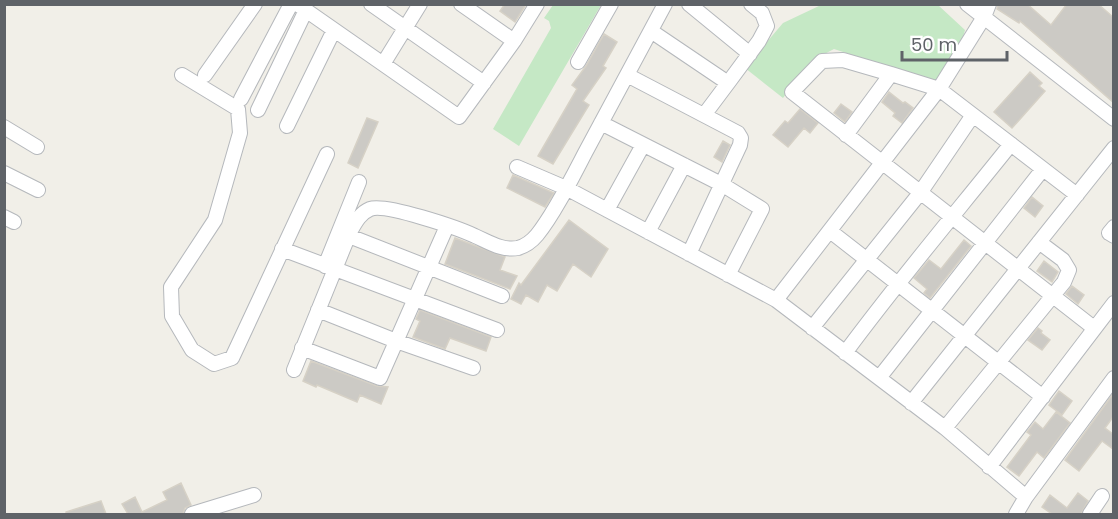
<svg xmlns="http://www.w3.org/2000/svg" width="1118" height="519" font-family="Poppins,sans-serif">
	<rect width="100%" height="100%" fill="#f1efe8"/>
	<path fill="#c5e8c5" d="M553,5H601L519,146L493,129L551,28L549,21L544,18Z
		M821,5H938L965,30L959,52L938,79L929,80L834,49L811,61L783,98L745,68L783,23Z"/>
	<path fill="#cccac5" stroke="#d6d1c6" stroke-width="1.5" d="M505,4H522L525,6L515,22L500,11Z
		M998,4H1027L1051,25L1067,4H1098L1113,17V102L1020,21L1019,23L997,9Z
		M604,34L617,42L603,66L606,68L583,101L589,105L553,164L538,156L577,89L572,85L586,66Z
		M1030,72L1042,83L1039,86L1045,91L1012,128L994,112Z
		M889,92L903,103L905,102L913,108L902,123L893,116L895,113L882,102Z
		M841,104L852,112L845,122L834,113Z
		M800,109L818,123L810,133L804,128L788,147L773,135L785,121L788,123Z
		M367,118L378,122L358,168L348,163Z
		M723,141L730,145L722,162L714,157Z
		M513,175L554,193L545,207L507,188Z
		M1032,197L1043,206L1035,217L1024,208Z
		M569,220L608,249L591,277L573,264L557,291L547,285L538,302L526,295L521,304L511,299L519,283L521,285Z
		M455,238L505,257L500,270L517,276L510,289L445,264Z
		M964,240L971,246L930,298L924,293L927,289L914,278L929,260L941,269Z
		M1044,261L1058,272L1052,282L1037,271Z
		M1072,286L1084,295L1078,304L1066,294Z
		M420,310L491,337L486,351L450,338L445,349L413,337L420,321L416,319Z
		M1038,328L1042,331L1041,333L1050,340L1042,350L1028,340Z
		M311,361L377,386L388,387L381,404L360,395L357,402L317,385L316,387L303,381Z
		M1059,391L1072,401L1062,415L1049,405Z
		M1113,394V417L1105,428L1113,434V449L1102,441L1079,471L1065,460Z
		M1056,412L1070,423L1044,458L1037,452L1019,476L1007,467L1031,435L1027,432L1035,422L1043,429Z
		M181,483L191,505L185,508L183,514H128L122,504L135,497L142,512L167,500L163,492Z
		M1078,493L1088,501L1081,514H1052L1042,507L1050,495L1067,508Z
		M101,501L106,514H66V512Z"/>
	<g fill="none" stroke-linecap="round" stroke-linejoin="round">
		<defs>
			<path id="minor" d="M297,4L459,117L514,41L537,4
				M371,4L484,83
				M461,4L514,41
				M689,4L750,54
				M967,4L1114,119
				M651,31L728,83L704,115
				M578,62L611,4
				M383,64L420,4
				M891,74L843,60L822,61L792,92L1094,328
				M182,75L238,109L240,133L215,220L171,287L172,316L192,350L214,364L232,358L327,154
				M205,75L255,4
				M627,75L738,133L741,138L740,145L689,254
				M728,83L759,41L767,26L762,13L751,4
				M241,99L291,4
				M258,110L306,10
				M601,123L723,185L762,209L728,275
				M287,126L334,30
				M4,127L37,147
				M846,135L891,74L939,89L1077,195
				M517,167L566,188L776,300L945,428L1026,497
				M4,173L38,190
				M607,210L643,145
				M4,217L14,222
				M1114,227L1109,233L1114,236
				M830,231L1043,397
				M648,232L684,165
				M349,236L502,296
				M282,249L497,330
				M325,266L359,182
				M776,300L939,89L984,17L989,4
				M318,310L396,341L473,368
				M812,328L920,193L973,115
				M302,348L380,378L447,226
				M845,353C898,281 955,214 1011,144
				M294,370L350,232C355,223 360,213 370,209C385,203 458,228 475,236C489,242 502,251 518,248C525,246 532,241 537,235C554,214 572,178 585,153C612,103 638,54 665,4
				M879,378L1043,169
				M911,403L1114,148
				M945,428L1064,282L1069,270L1063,260L1039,242
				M989,467L1114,303
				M192,514L254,495
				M1016,514L1026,497L1114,378
				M1090,514L1102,496"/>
		</defs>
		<use href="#minor" stroke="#b5b8bc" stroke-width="16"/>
		<use href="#minor" stroke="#fff" stroke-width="14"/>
	</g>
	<rect width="1118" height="519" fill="none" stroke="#5f6368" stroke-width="12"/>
	<path d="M902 51v9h105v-9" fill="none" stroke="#5f6368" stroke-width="3"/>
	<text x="911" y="51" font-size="18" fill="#5f6368" stroke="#ffffff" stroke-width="4.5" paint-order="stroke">50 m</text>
</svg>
